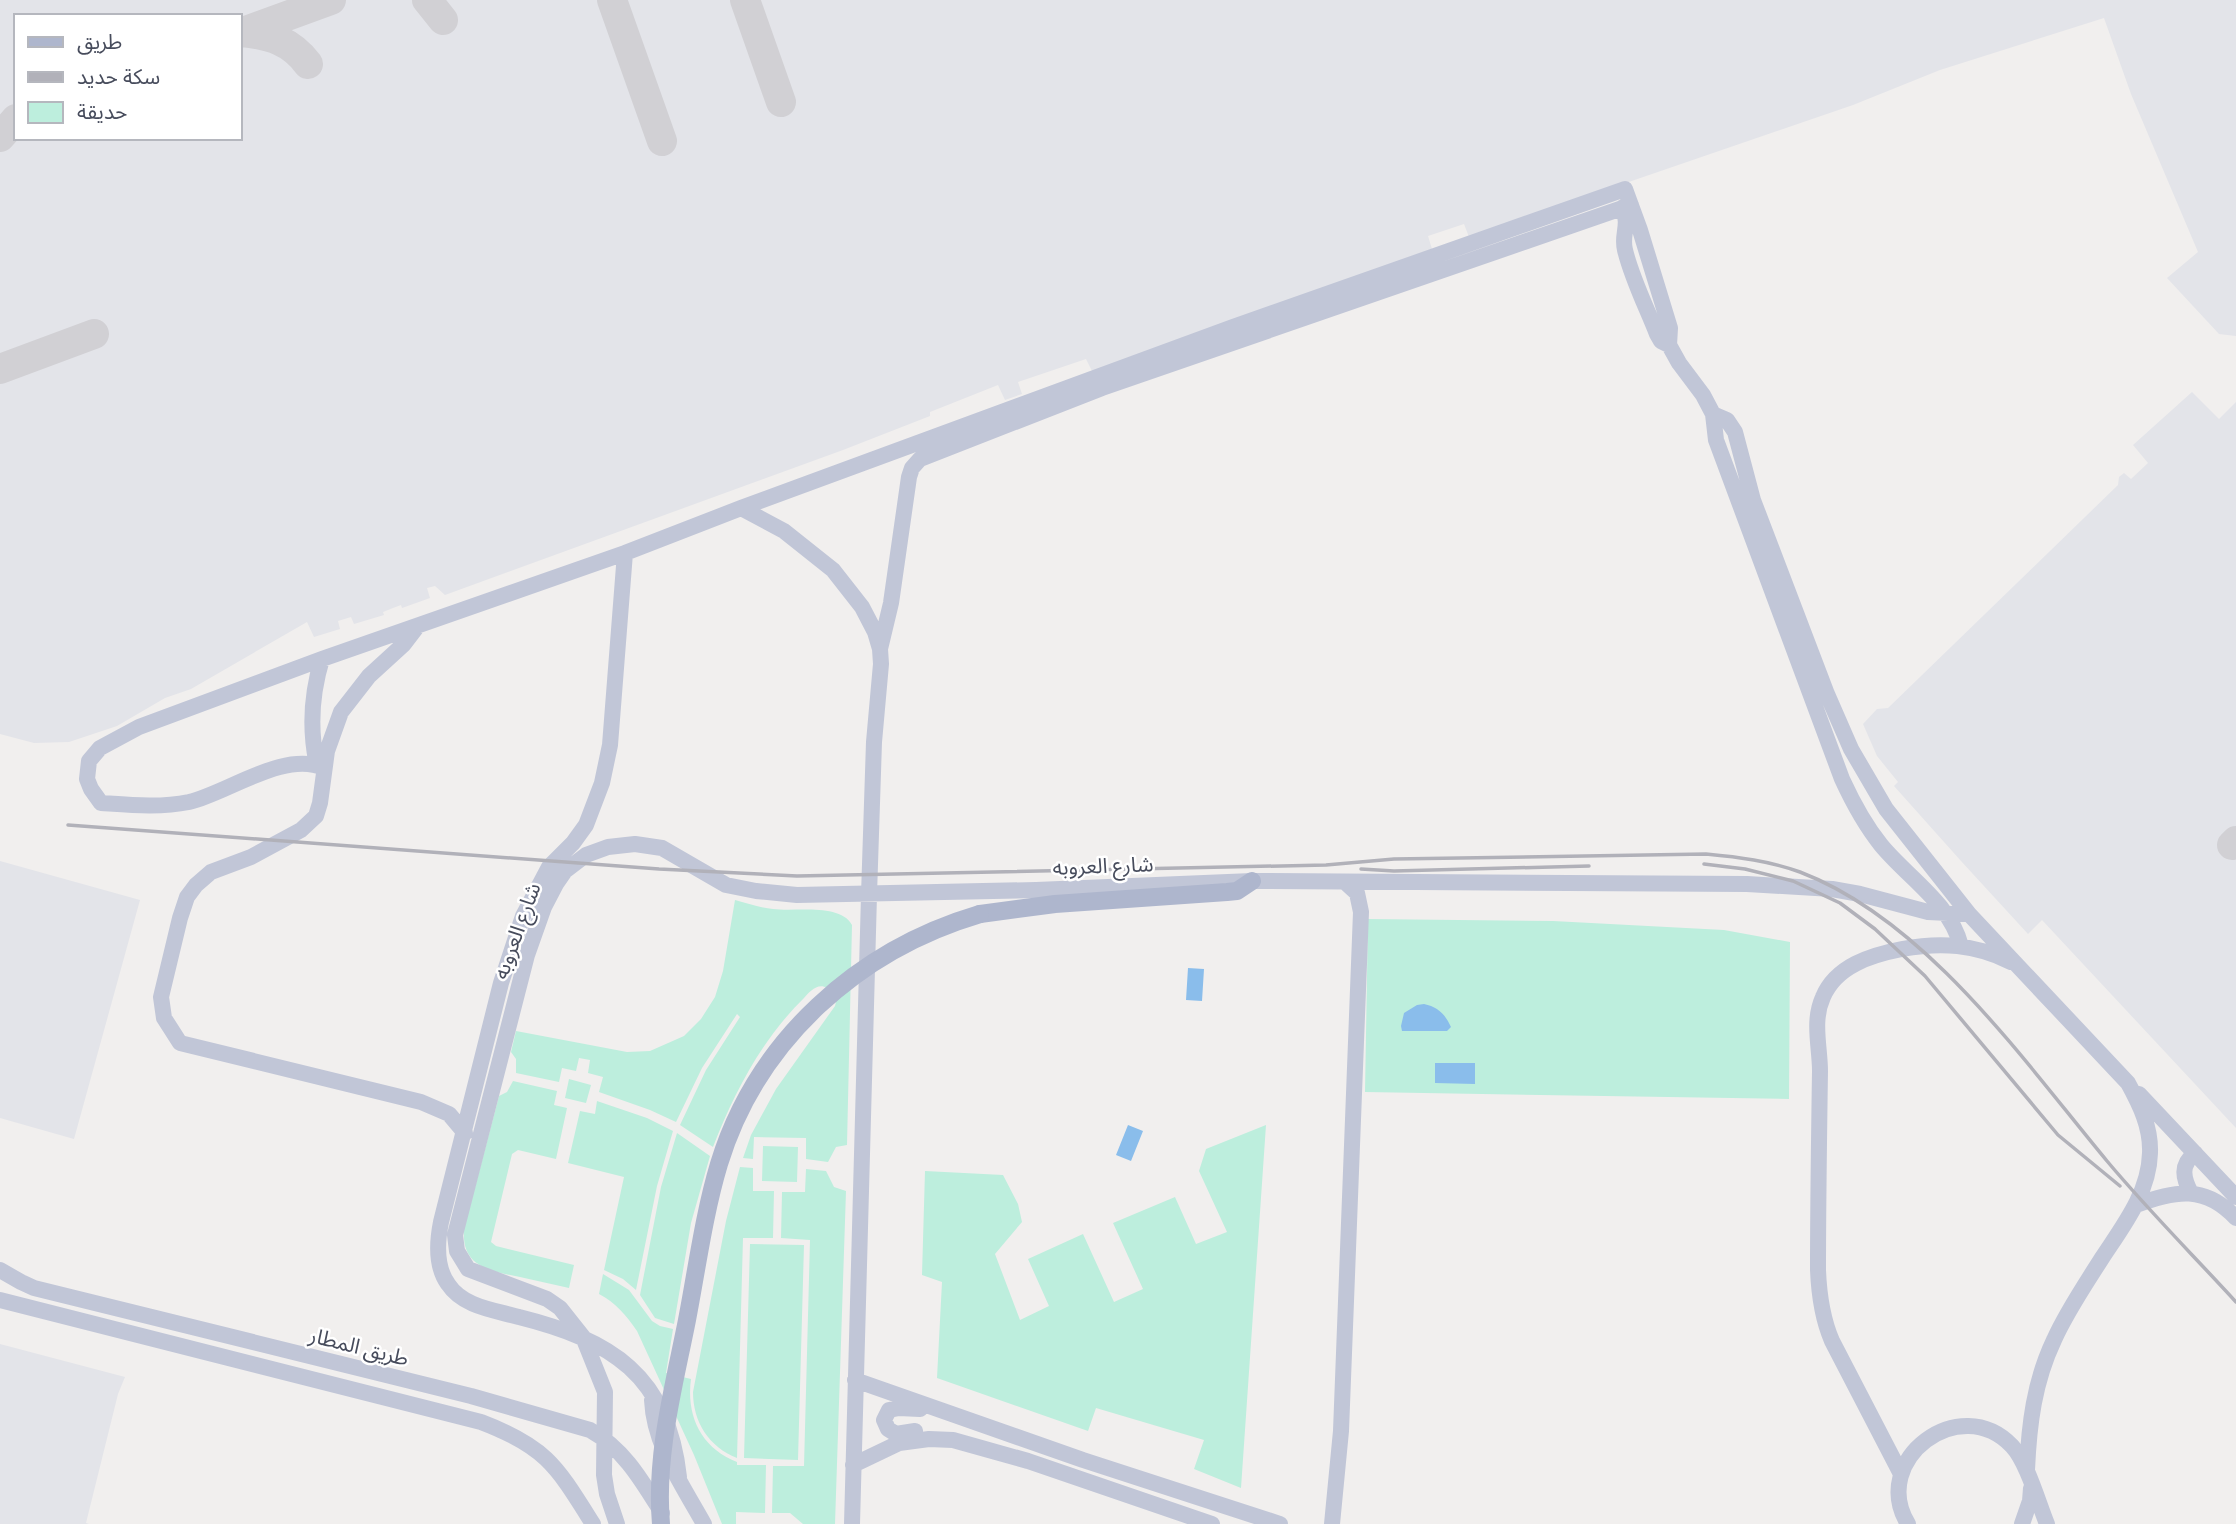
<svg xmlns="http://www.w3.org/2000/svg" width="2236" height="1524" font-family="'Fira Sans Condensed','Noto Sans Arabic',sans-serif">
	<rect width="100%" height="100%" fill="#f1efee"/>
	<path fill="#e3e4e9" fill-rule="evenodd" d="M0,0H2236V336L2219,334L2167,278L2198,252L2131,94L2104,18L1940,70L1853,105L1469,237L1464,224L1428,236L1432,249L1092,371L1086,359L1018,382L1022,394L1005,400L998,385L930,412V416L843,450L445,595L435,586L427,588L430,598L402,608L401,605L393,608L383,612L384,615L354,624L351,617L338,621L340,629L314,637L307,622L191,689L165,698L117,726L69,742L34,743L0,734ZM16,16H240V138H16Z
		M2192,392L2219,419L2236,402V1128L2042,920L2028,934L1961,861L1894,786L1898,782L1877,756L1863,724L1877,709L1888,708L2118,485L2119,477L2124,473L2131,479L2148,463L2133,445Z
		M0,861L140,900L74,1139L0,1118Z
		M0,1344L125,1377L118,1394L86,1523L89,1524H0Z"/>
	<path fill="#bdeedd" d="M735,900C747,903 761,908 773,909C796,912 840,903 852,925L847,1145L836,1147L828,1162L806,1159V1138L754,1137L753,1159L743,1158L751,1135L776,1089L835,1006L836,1002C834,998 831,990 827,988C818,982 809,992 804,998C762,1039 734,1093 713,1147L680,1125L706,1070L740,1017L737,1014L702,1068L676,1122L650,1110L599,1092L603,1077L588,1073L590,1060L579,1058L576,1071L562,1068L559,1082L516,1073V1059L511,1052L516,1031L627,1052L650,1051L684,1036L701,1019L715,997L723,971Z
		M1368,919L1553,921L1724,930L1790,942L1789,1099L1365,1092Z
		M569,1079L591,1085L586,1103L565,1098Z
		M513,1081L557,1091L554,1105L567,1108L556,1159L518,1150L512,1154L491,1242L496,1246L574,1265L569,1288C553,1284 536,1281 520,1277C490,1271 461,1267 464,1229L499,1096L507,1092Z
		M597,1101L647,1118L673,1131L657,1186L636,1290L623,1279L604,1270L624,1177L568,1163L580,1111L595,1114Z
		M1266,1125L1241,1488L1194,1469L1204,1440L1096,1408L1088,1431L937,1378L942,1282L922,1275L925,1171L1003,1175L1018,1204L1022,1222L995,1254L1020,1320L1049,1306L1028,1259L1083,1234L1114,1302L1143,1289L1113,1223L1175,1197L1196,1244L1227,1232L1199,1171L1206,1149Z
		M677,1133L710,1156L691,1223L674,1324L655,1318L640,1295L661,1187Z
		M763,1146L798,1147L797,1182L762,1181Z
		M740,1167L753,1168V1191H774L773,1238H743L737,1458C709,1447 693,1422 693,1392L726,1221Z
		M806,1169L826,1171L834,1187L846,1191L835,1524H803L790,1513H772L773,1466H804L810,1240L781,1238L782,1192H805Z
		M750,1244L804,1245L798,1460L744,1458Z
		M603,1274L629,1290L652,1321L660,1326L673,1329L666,1373L691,1379C686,1416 701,1448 737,1462V1465H766L765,1513L736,1512V1524H722L694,1455L637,1331C626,1315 616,1303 599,1294Z"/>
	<path fill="#8abdeb" d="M1188,968L1204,969L1202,1001L1186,1000Z
		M1424,1004C1438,1007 1445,1014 1451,1027L1447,1031H1402L1401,1026L1404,1013L1417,1005Z
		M1435,1063H1475V1084L1435,1083Z
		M1128,1125L1143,1131L1131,1161L1116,1155Z"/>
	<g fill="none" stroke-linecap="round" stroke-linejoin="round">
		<path stroke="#d1d0d4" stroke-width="30" d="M427,0L443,20
			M612,0L662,141
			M745,0L781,102
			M242,32C270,35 291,41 308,64
			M240,33L331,0
			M0,137L16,119
			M0,369L94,334
			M2232,845L2236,841"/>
		<path stroke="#c1c6d7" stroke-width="16" d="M1623,207C1630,228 1621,234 1625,250C1632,279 1646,306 1657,334L1661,341L1669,345
			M1713,414L1727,420L1735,432L1753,500L1827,694L1851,749L1886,809L1969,914
			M741,508L784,531L833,570L862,607L875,632L880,649L881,664L874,742L869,895L852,1524
			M625,553L610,745L602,783L586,825L573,843L549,867L523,916L501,983L441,1222C437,1242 435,1266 448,1284C463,1307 494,1310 519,1317C611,1340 668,1375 679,1477
			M417,627L404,644L369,676L341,712L327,751L320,803L316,816L301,830L251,857L211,872L196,885L187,897L180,918L161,997L164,1018L180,1043L421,1102L449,1114L465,1133
			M880,649L891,603L909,477L912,468L920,459L1102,388L1631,205
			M317,765C309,728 311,695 322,659
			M324,768C284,750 228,793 189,802C160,808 130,805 101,803L91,789L87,779L89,761L100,748L139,727L322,659L625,553L741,508L1233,327L1625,189L1640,230L1670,328L1669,345L1679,363L1703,395L1713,414L1716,440L1842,779C1853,803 1865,825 1881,845C1908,878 1950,903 1961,946
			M2139,1094L2236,1197
			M2191,1193C2183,1178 2180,1165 2195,1153
			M2136,1205C2176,1190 2205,1185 2236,1218
			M0,1270L21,1282L34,1288L471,1396L590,1430C624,1449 642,1481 662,1513
			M0,1300L481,1422C547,1447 557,1467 593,1524
			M855,1380L1083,1460L1280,1524
			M652,1400C654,1446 682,1484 704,1524
			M915,1431L896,1434L888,1429L884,1420L889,1410L899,1408L920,1409
			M853,1465L899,1443L929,1439L953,1440L1028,1461L1212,1524
			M1901,1474L1832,1341C1822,1318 1819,1295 1818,1270C1818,1204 1819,1138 1820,1071C1820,1047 1812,1021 1823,997C1836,966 1871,955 1902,949C1941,942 1975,944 2011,962
			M617,1524L607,1494L604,1475L605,1392L583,1337L560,1308L547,1299L468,1269L457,1251L455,1235L527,955L544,907L556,884L565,871L586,855L608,847L635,844L662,848L726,885L756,891L797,895L1036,890L1252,881L1747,884L1832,889L1860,894L1928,912L1969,914L2128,1083C2140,1105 2151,1127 2150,1153C2149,1193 2123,1226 2102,1258C2085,1285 2067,1311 2054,1340C2034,1382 2029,1425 2027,1470
			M1332,1524L1341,1431L1361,912L1357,893L1345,882
			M1908,1524C1869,1460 1960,1391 2012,1446C2027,1462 2038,1502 2047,1524
			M2022,1524L2030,1501L2031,1488"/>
		<path stroke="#aeb6cd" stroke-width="18" d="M980,914L1055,904L1227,892L1237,891L1252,881"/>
		<path stroke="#b1b1b9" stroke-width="3.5" d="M68,825L659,869L797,876L1326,865L1394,859L1706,854C1738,857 1770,861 1800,872C1926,920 2023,1060 2107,1161C2148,1210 2193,1255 2236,1302
			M1704,864L1745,869L1793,881L1840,903L1875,929L1925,976L2058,1135L2120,1186
			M1361,869L1394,871L1589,866"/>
		<path stroke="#aeb6cd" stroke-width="18" d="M661,1524C655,1455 674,1386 687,1320C697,1268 704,1214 719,1164C757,1040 858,950 980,914"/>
	</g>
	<g text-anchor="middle" stroke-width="5" stroke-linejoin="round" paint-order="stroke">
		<g font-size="21" fill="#474c5c" stroke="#fff">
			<text transform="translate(1103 866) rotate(-2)" y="7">شارع العروبه</text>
			<text transform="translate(517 931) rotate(-70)" y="7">شارع العروبه</text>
			<text transform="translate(359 1347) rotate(14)" y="7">طريق المطار</text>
		</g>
	</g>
	<rect x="14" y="14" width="228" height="126" fill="#ffffff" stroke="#b5b7be" stroke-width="2"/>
	<rect x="28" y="37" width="35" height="10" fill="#aeb6cd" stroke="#b5b7be" stroke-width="2"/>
	<text x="77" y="49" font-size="21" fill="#474c5c">طريق</text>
	<rect x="28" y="72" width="35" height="10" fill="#b1b1b9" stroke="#b5b7be" stroke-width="2"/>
	<text x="77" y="84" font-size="21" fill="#474c5c">سكة حديد</text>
	<rect x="28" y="102" width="35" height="21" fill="#bdeedd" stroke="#b5b7be" stroke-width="2"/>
	<text x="77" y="119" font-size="21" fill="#474c5c">حديقة</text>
</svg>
